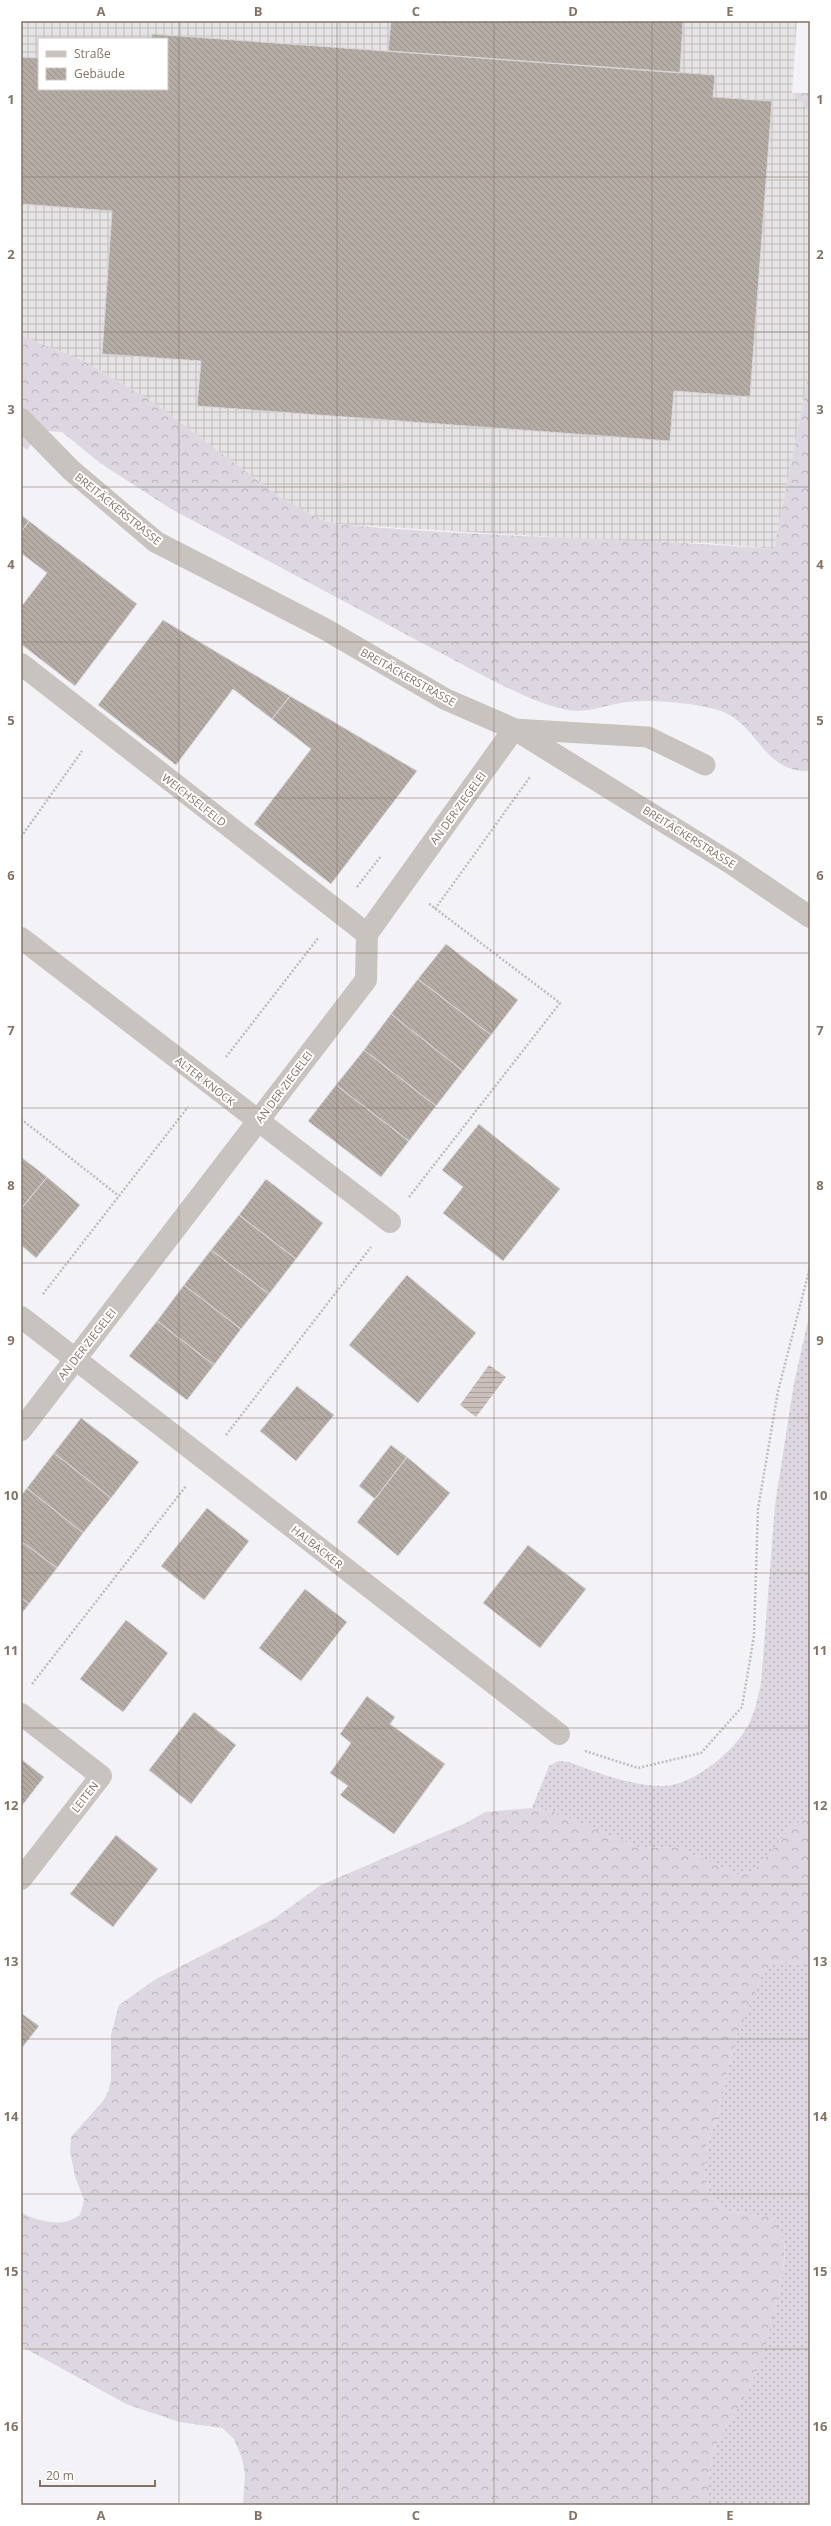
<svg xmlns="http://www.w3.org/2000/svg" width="831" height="2526" font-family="'Open Sans',sans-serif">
	<defs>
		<pattern id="industrial-grid" width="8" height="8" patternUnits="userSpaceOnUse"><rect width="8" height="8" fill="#e5e3e4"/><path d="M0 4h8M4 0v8" fill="none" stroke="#bfbcbc"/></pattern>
		<pattern id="grass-dots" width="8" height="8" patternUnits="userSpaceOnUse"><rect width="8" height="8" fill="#dcd7e1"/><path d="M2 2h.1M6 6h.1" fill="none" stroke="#b8b3ba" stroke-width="1.8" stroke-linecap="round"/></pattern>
		<pattern id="forest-crowns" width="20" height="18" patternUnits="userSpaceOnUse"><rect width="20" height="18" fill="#dcd7e1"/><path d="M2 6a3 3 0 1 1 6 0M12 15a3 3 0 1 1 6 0" fill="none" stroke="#b8b3ba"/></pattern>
		<pattern id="water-rules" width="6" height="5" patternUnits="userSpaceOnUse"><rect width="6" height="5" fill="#cabfbc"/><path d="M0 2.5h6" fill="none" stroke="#aaa09c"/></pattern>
		<pattern id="building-back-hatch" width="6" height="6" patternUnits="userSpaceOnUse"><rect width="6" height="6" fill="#b5aca6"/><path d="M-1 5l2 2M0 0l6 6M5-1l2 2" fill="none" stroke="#99908b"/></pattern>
	</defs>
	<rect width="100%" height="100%" fill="#f3f3f7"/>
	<path fill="url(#industrial-grid)" fill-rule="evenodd" d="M21,21H797L792,93L810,111V369L774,549L708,543H652L337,524L322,520L281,498L153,402L82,360L21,336ZM39,39H167V89H39Z"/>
	<path fill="url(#grass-dots)" d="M810,1312V1814L791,1828L761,1863L751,1872L739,1875L676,1847L640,1848L554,1812L532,1808L549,1766L558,1761L569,1762C597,1773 632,1786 663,1786C691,1786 729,1755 744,1732C754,1718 757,1700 761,1684L775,1505L794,1383Z
		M782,1961L810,1967V2505H709C709,2488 708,2470 713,2454C721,2431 736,2413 747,2393C760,2369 790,2269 784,2243C782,2235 776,2226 772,2218L730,2211L716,2202L708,2189L705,2172L706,2156L707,2141L717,2119L734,2043L744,2015L763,1973L772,1965Z"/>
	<path fill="url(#forest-crowns)" d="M792,93H810V111Z
		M21,336L82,360L153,402L281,498L322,520L337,524C482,538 629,537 774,549L810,369V771C761,773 759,722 718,710C693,703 654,699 628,702C608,704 587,714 568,710C543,706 519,693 497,683L171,509L100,463L62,432L47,431L37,435L27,450L21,445Z
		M532,1808L554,1812L640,1848L676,1847L739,1875L751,1872L761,1863L791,1828L810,1814V1967L782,1961L772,1965L763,1973L734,2043L717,2119L707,2141L705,2172L708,2189L716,2202L730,2211L772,2218C777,2226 782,2233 784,2243C788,2274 763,2364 747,2393C736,2413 721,2431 713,2454C708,2470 709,2488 709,2505H243L245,2475L242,2458L234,2439L222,2428L179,2422L126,2404L21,2346V2211C30,2220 56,2225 68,2221C72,2220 76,2217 80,2215L84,2200L75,2176L70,2152L71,2137L103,2101L108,2092L111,2079V2035L119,2005L156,1979L275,1918L321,1885L468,1822L485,1812Z"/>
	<path fill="url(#water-rules)" d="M489,1365L506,1377L476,1417L460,1405Z"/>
	<path fill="url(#building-back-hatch)" stroke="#d6d6d8" d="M391,21H683L680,73L388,51Z
		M152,34L715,75L713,97L772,101L750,397L674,391L670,441L197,406L201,361L102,354L112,211L21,204V57L39,58V89H167V39H151Z
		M21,515L29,521L21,532Z
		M29,521L137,604L75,686L21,644V607L47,573L21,553V532Z
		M163,620L290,696L272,719L233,689L176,765L98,705Z
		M290,696L417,771L331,884L254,824L311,749L272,719Z
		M446,944L518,1000L491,1035L418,979Z
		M418,979L491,1035L463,1071L391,1014Z
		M391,1014L463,1071L436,1106L364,1050Z
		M364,1050L436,1106L409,1141L336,1085Z
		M336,1085L409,1141L381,1177L308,1121Z
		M479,1124L560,1189L503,1261L443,1213L463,1187L442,1170Z
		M21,1157L47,1177L21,1209Z
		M47,1177L80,1205L36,1258L21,1245V1209Z
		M266,1179L323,1223L296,1259L239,1215Z
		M239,1215L296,1259L269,1294L211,1250Z
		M211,1250L269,1294L241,1329L184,1285Z
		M407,1275L476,1333L418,1403L349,1345Z
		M184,1285L241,1329L214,1365L157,1321Z
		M157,1321L214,1365L187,1400L129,1356Z
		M297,1386L334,1415L296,1461L260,1431Z
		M81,1418L139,1462L111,1498L54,1453Z
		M391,1445L407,1457L375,1499L359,1486Z
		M54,1453L111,1498L83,1533L27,1488Z
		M407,1457L450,1493L398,1556L357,1522Z
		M27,1488L83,1533L57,1568L21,1541V1496Z
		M207,1508L249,1541L204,1600L161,1566Z
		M21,1541L57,1568L29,1604L21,1598Z
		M528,1545L586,1589L540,1648L483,1603Z
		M305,1589L347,1622L301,1681L259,1648Z
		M21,1598L29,1604L21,1614Z
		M126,1620L168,1653L123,1712L80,1679Z
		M367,1696L395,1717L390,1724L445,1764L394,1834L340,1795L348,1786L330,1773L351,1743L340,1734Z
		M194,1712L236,1745L191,1804L149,1770Z
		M21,1759L44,1777L21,1807Z
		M116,1835L158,1869L113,1927L70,1894Z
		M21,2013L39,2026L21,2049Z"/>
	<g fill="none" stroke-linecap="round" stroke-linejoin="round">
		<path stroke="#bfbcb9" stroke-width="2.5" stroke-dasharray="2 2" stroke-linecap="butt" d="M21,837L82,751
			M357,887L381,856
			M435,909L530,777
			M226,1057L319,937
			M21,1119L119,1196
			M409,1197L560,1003L428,903
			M43,1294L188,1107
			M226,1435L371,1247
			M32,1684L186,1486
			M585,1751L638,1768L701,1753L742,1707L754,1636L758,1509L778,1391L810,1267"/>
		<path stroke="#c8c3bf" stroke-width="21" d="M514,729L648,737L705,765"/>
		<path stroke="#c8c3bf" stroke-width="22" d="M21,419L71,470L156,542L325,629L445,699L514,729L732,864L810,917
			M21,664L367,934
			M21,938L390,1222
			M21,1317L559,1734
			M21,1430L366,980L367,934L514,729
			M21,1714L101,1776L21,1879"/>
	</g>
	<path fill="none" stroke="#857265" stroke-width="1" stroke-opacity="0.55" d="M179,21V2505M337,21V2505M494,21V2505M652,21V2505M21,177H810M21,332H810M21,487H810M21,642H810M21,798H810M21,953H810M21,1108H810M21,1263H810M21,1418H810M21,1573H810M21,1728H810M21,1884H810M21,2039H810M21,2194H810M21,2349H810"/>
	<g text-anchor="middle" stroke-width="4" stroke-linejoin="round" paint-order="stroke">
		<g font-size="11" fill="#857265" stroke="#fff">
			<text transform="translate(118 509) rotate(39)" y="4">BREITÄCKERSTRASSE</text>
			<text transform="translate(408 677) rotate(29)" y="4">BREITÄCKERSTRASSE</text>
			<text transform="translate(194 800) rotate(38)" y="4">WEICHSELFELD</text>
			<text transform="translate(458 808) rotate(-54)" y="4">AN DER ZIEGELEI</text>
			<text transform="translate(689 837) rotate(32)" y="4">BREITÄCKERSTRASSE</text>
			<text transform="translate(205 1081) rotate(38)" y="4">ALTER KNOCK</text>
			<text transform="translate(284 1087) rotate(-53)" y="4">AN DER ZIEGELEI</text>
			<text transform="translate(87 1344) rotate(-52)" y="4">AN DER ZIEGELEI</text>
			<text transform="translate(317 1547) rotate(38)" y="4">HALBÄCKER</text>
			<text transform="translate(85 1797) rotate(-52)" y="4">LEITEN</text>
		</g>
	</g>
	<rect width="831" height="2526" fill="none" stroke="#ffffff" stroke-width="44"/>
	<rect x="38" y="38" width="130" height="52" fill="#ffffff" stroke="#cec7c1"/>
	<rect x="46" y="51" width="20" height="6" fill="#c8c3bf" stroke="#cec7c1"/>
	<text x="74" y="58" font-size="12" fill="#857265">Straße</text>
	<rect x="46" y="68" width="20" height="12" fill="url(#building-back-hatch)" stroke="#cec7c1"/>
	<text x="74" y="78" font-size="12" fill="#857265">Gebäude</text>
	<path d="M40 2480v6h115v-6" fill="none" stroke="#857265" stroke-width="2"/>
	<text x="46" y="2480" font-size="12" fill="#857265" stroke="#ffffff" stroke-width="3" paint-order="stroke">20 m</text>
	<rect x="22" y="22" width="787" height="2482" fill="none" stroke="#857265" stroke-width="1.5"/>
	<g font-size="13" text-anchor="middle" font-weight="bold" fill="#857265">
		<text x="101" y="16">A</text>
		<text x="258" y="16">B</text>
		<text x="416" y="16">C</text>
		<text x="573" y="16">D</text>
		<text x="730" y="16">E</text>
		<text x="11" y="104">1</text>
		<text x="820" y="104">1</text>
		<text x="11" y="259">2</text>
		<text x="820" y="259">2</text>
		<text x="11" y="414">3</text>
		<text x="820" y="414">3</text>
		<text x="11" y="569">4</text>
		<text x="820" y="569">4</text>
		<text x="11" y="725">5</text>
		<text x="820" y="725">5</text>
		<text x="11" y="880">6</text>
		<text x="820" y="880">6</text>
		<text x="11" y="1035">7</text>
		<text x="820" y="1035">7</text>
		<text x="11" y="1190">8</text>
		<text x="820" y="1190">8</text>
		<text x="11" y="1345">9</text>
		<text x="820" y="1345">9</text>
		<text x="11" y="1500">10</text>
		<text x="820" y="1500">10</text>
		<text x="11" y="1655">11</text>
		<text x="820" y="1655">11</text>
		<text x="11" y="1810">12</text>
		<text x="820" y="1810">12</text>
		<text x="11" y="1966">13</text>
		<text x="820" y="1966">13</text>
		<text x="11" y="2121">14</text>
		<text x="820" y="2121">14</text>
		<text x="11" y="2276">15</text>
		<text x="820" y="2276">15</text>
		<text x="11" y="2431">16</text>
		<text x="820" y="2431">16</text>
		<text x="101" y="2520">A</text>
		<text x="258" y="2520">B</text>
		<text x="416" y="2520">C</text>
		<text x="573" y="2520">D</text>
		<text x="730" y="2520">E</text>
	</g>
</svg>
